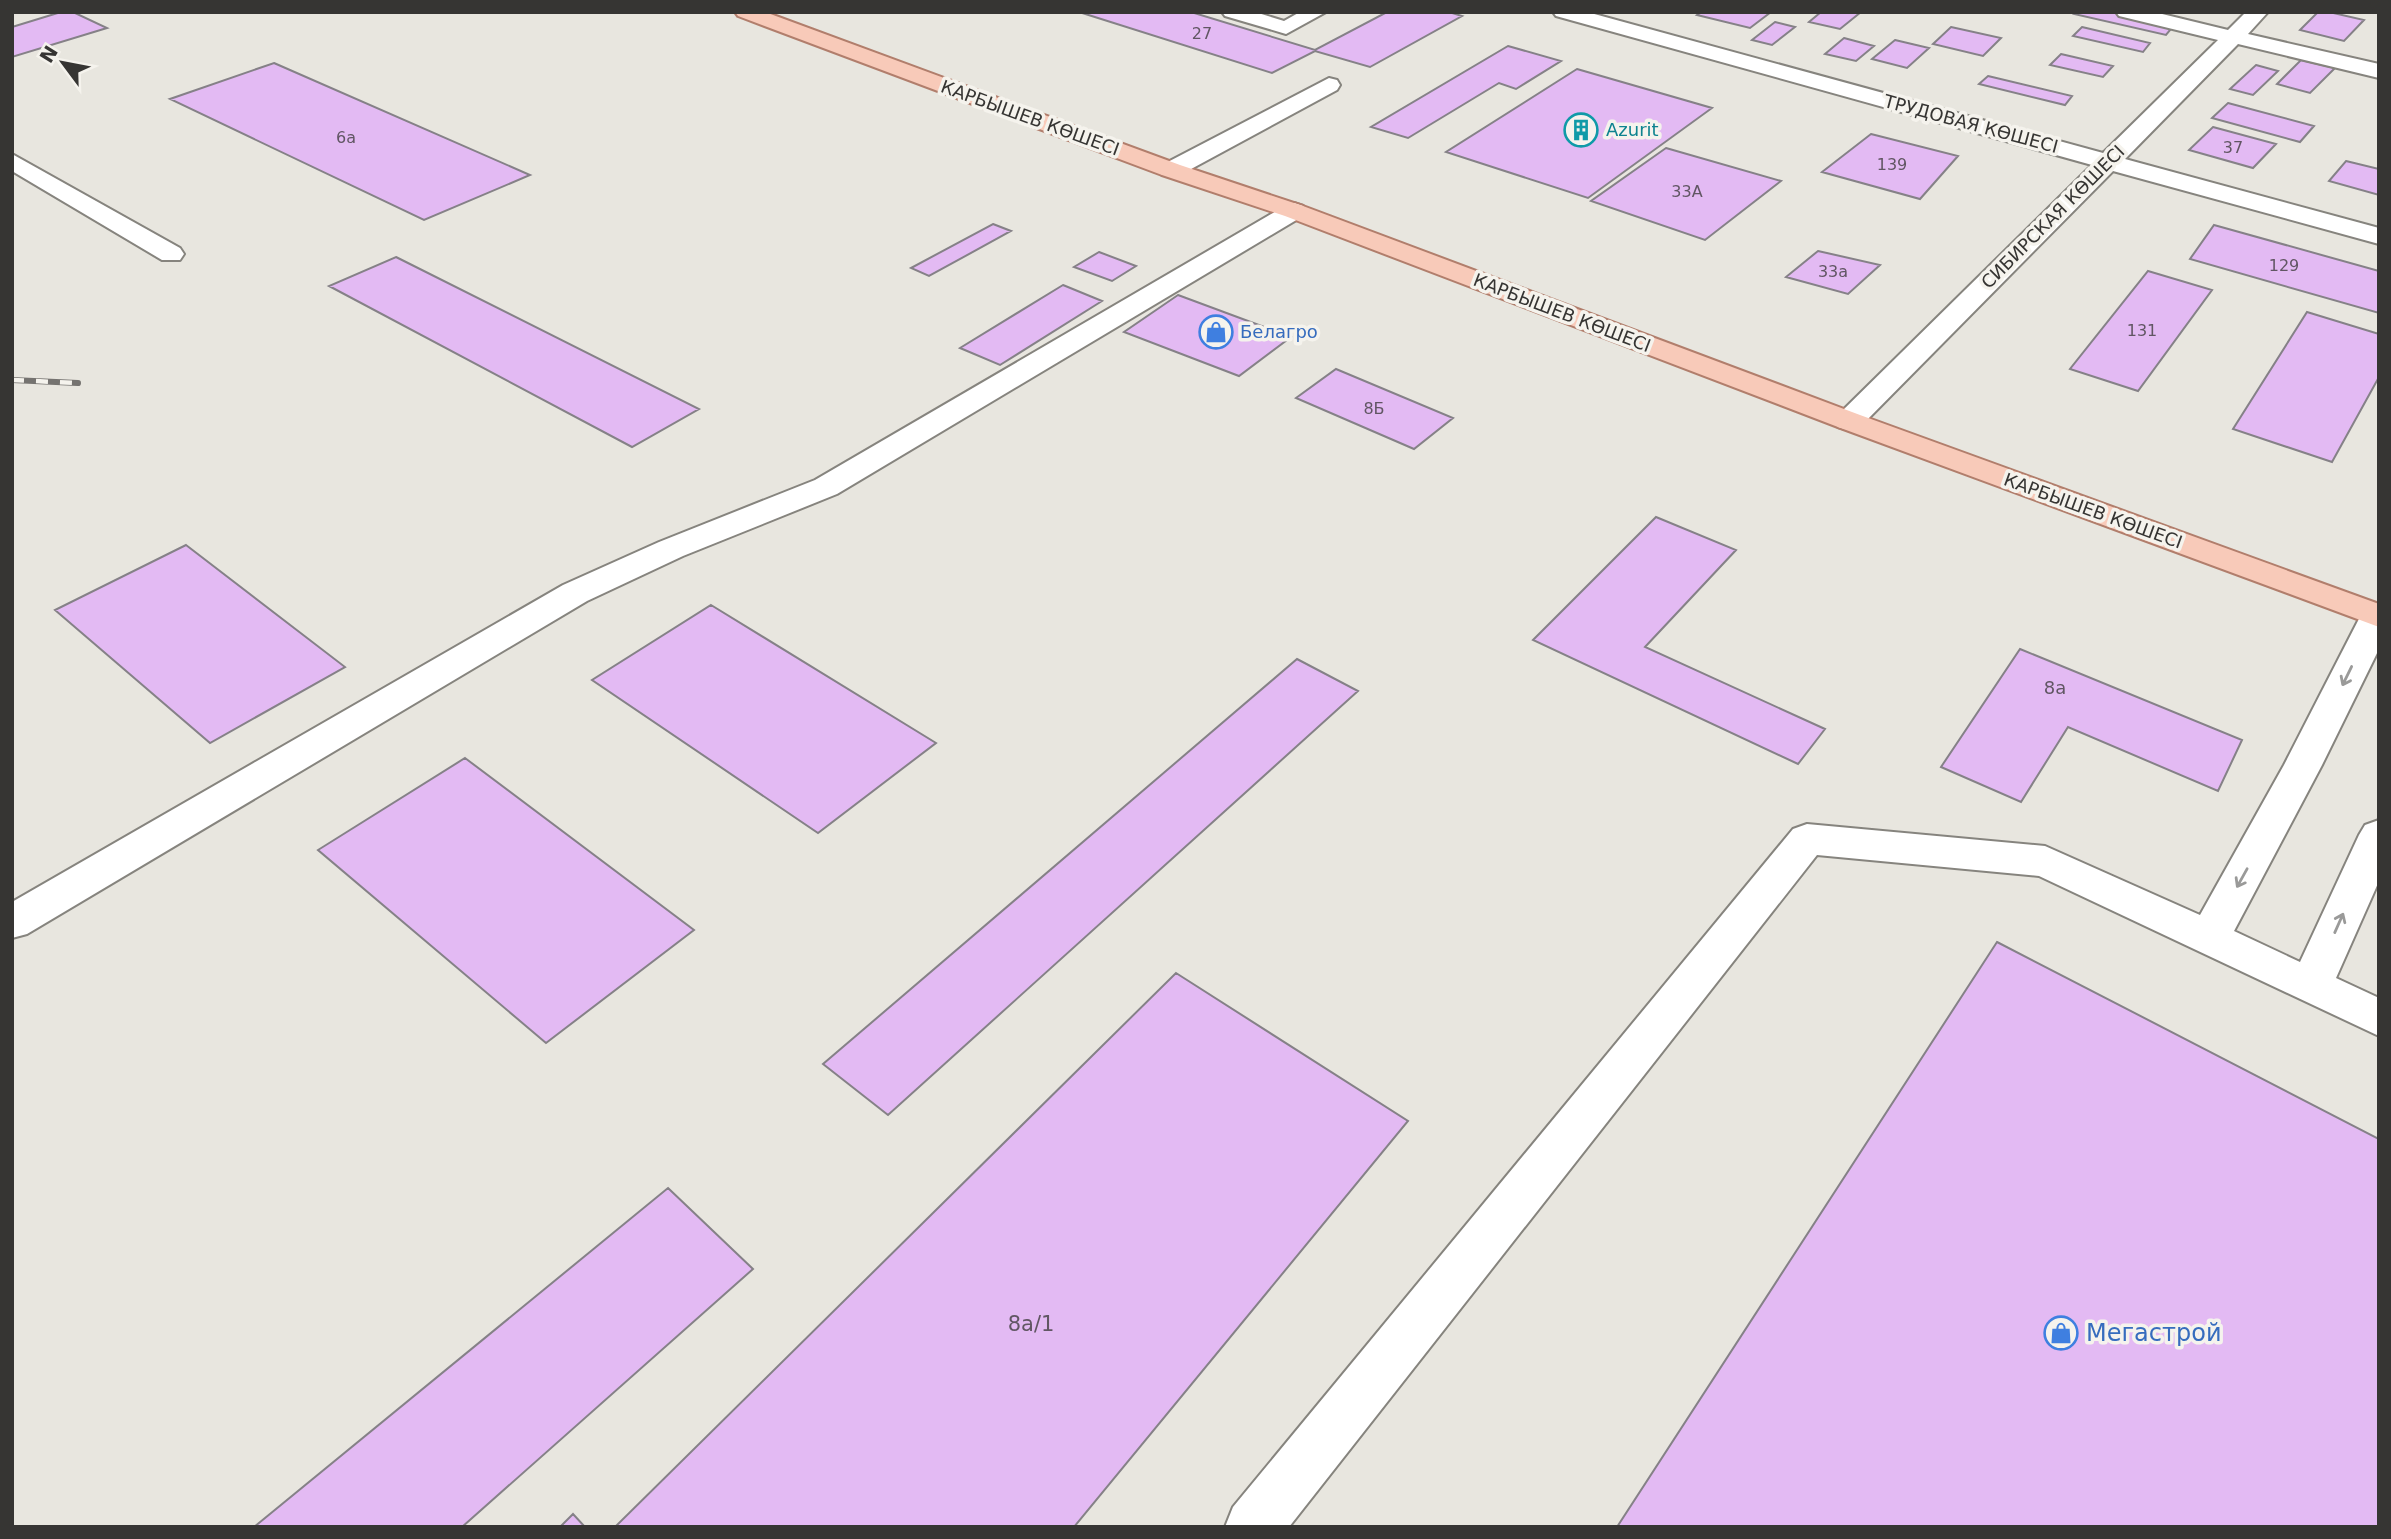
<svg xmlns="http://www.w3.org/2000/svg" width="2391" height="1539" font-family="'DejaVu Sans',sans-serif">
	<rect width="100%" height="100%" fill="#e8e6df"/>
	<path fill="#e3baf3" stroke="#858187" stroke-width="2" d="M61,12H73L107,28L12,57V27Z
		M1079,12H1191L1315,50L1387,12H1449L1462,16L1370,67L1315,51L1272,73Z
		M1701,12H1771L1750,28L1697,15Z
		M1821,12H1861L1840,29L1809,22Z
		M2076,12H2123L2175,24L2166,35L2074,14Z
		M2318,12H2329L2364,20L2344,41L2300,30Z
		M1775,22L1795,27L1772,45L1752,40Z
		M1951,27L2001,38L1983,56L1933,44Z
		M2082,27L2150,43L2143,52L2073,36Z
		M1844,38L1874,46L1856,61L1825,54Z
		M1895,40L1929,48L1907,68L1872,59Z
		M1508,46L1561,61L1516,89L1499,83L1408,138L1371,127Z
		M2061,54L2113,66L2103,77L2050,65Z
		M2301,60L2335,68L2310,93L2277,84Z
		M274,63L530,175L424,220L170,99Z
		M2256,65L2278,71L2253,95L2230,89Z
		M1577,69L1712,108L1588,198L1446,152Z
		M1988,76L2072,96L2065,105L1979,84Z
		M2228,103L2314,126L2300,142L2212,118Z
		M2213,127L2276,144L2253,168L2189,150Z
		M1871,134L1958,156L1920,199L1822,172Z
		M1666,148L1781,181L1705,240L1591,201Z
		M2346,161L2379,169V195L2329,181Z
		M993,224L1011,231L929,276L911,268Z
		M2214,225L2379,271V313L2190,259Z
		M1818,251L1880,265L1848,294L1786,277Z
		M1099,252L1136,266L1112,281L1074,267Z
		M396,257L699,409L632,447L329,286Z
		M2148,271L2212,290L2138,391L2070,369Z
		M1063,285L1102,301L1000,365L960,348Z
		M1178,295L1291,337L1239,376L1124,332Z
		M2307,312L2379,334V377L2332,462L2233,429Z
		M1336,369L1453,418L1414,449L1296,398Z
		M1656,517L1736,550L1645,647L1825,729L1798,764L1533,640Z
		M186,545L345,667L210,743L55,610Z
		M711,605L936,743L818,833L592,680Z
		M2020,649L2242,740L2218,791L2068,727L2021,802L1941,767Z
		M1297,659L1358,691L888,1115L823,1064Z
		M465,758L694,930L546,1043L318,850Z
		M1997,942L2379,1139V1527H1617Z
		M1176,973L1408,1121L1074,1527H615Z
		M668,1188L753,1269L462,1527H254Z
		M573,1514L585,1527H560Z"/>
	<g fill="none" stroke-linecap="round" stroke-linejoin="round">
		<defs>
			<path id="minor" d="M1222,12H1255L1284,21L1300,12H1326L1286,34L1225,16Z
				M1553,12H1587L2103,153L2218,40L2119,16L2116,12H2154L2228,30L2246,12H2268L2248,34L2379,64V78L2238,44L2125,159L2379,228V244L2113,171L1860,427L1849,430L1838,427L1834,421L1838,415L2092,165L1556,16Z
				M1329,78L1337,80L1340,85L1337,90L1180,175H1162L1159,170L1162,165Z
				M12,154L180,248L184,254L180,260H162L12,171Z
				M1294,203L1303,206L1307,211L1303,216L837,494L683,556L587,601L27,934L12,938V902L563,585L659,542L815,480L1285,206Z
				M2379,604V649L2322,765L2234,931L2300,962L2359,835L2365,825L2379,820V881L2336,978L2379,998V1036L2039,876L1817,855L1289,1527H1225L1233,1507L1793,829L1807,824L2045,846L2200,915L2284,765L2361,615L2366,607Z"/>
			<path id="major" d="M735,12H765L1180,165L1303,206L1860,415L2379,604V627L1838,427L1285,216L1162,175L738,16Z"/>
		</defs>
		<use href="#minor" stroke="#86847e" stroke-width="4"/>
		<use href="#major" stroke="#b17e6c" stroke-width="4"/>
		<use href="#minor" fill="#fff" fill-rule="evenodd"/>
		<use href="#major" fill="#f8cab9" fill-rule="evenodd"/>
		<defs>
			<path id="rail" d="M12,380L78,383"/>
		</defs>
		<use href="#rail" stroke="#757370" stroke-width="6"/>
		<use href="#rail" stroke="#f5f3ed" stroke-width="4.5" stroke-dasharray="12" stroke-linecap="butt"/>
	</g>
	<defs><path id="oneway-shaft" d="M-6 0H5M1.5-3L5.5 0L1.5 3" fill="none" stroke-width="1.6" stroke-linecap="round" stroke-linejoin="round" transform="scale(1.75)"/></defs>
	<g stroke="#9a9a99">
		<use href="#oneway-shaft" transform="translate(2347 676) rotate(116)"/>
		<use href="#oneway-shaft" transform="translate(2242 878) rotate(119)"/>
		<use href="#oneway-shaft" transform="translate(2339 923) rotate(-66)"/>
	</g>
	<defs>
		<symbol id="building-ring" viewBox="-11 -11 22 22"><circle r="9.5" fill="#f5f3ed" stroke="#0f9aa8" stroke-width="1.5"/><path d="M-4-6H4V6H1V3H-1V6H-4ZM-2.5-4.3h1.7v1.8h-1.7ZM.8-4.3h1.7v1.8H.8ZM-2.5-1h1.7V.8h-1.7ZM.8-1h1.7V.8H.8Z" fill="#0f9aa8"/></symbol>
		<symbol id="shop-ring" viewBox="-11 -11 22 22"><circle r="9.5" fill="#f5f3ed" stroke="#3f7fe0" stroke-width="1.5"/><path d="M-5-2.5h2.3a2.7 3.5 0 0 1 5.4 0H5L5.5 6h-11ZM-1.5-2.5h3a1.5 2.3 0 0 0-3 0Z" fill="#3f7fe0"/></symbol>
	</defs>
	<g fill-rule="evenodd">
		<use href="#building-ring" x="1562" y="111" width="38" height="38"/>
		<use href="#shop-ring" x="1197" y="313" width="38" height="38"/>
		<use href="#shop-ring" x="2042" y="1314" width="38" height="38"/>
	</g>
	<g text-anchor="middle" stroke-width="7" stroke-linejoin="round" paint-order="stroke">
		<g font-size="16" fill="#615663">
			<text x="1202" y="39">27</text>
			<text x="346" y="143">6а</text>
			<text x="2233" y="153">37</text>
			<text x="1892" y="170">139</text>
			<text x="1687" y="197">33А</text>
			<text x="2284" y="271">129</text>
			<text x="1833" y="277">33а</text>
			<text x="2142" y="336">131</text>
			<text x="1374" y="414">8Б</text>
		</g>
		<g font-size="18" fill="#363533" stroke="#f5f3ed">
			<text transform="translate(1030 118) rotate(20)" y="6">КАРБЫШЕВ КӨШЕСІ</text>
			<text transform="translate(1971 124) rotate(15)" y="6">ТРУДОВАЯ КӨШЕСІ</text>
			<text transform="translate(2053 217) rotate(-45)" y="6">СИБИРСКАЯ КӨШЕСІ</text>
			<text transform="translate(1562 313) rotate(21)" y="6">КАРБЫШЕВ КӨШЕСІ</text>
			<text transform="translate(2093 511) rotate(20)" y="6">КАРБЫШЕВ КӨШЕСІ</text>
		</g>
		<g font-size="18" fill="#0d838f" stroke="#f5f3ed" text-anchor="start">
			<text x="1606" y="136">Azurit</text>
		</g>
		<g font-size="18" fill="#366cbe" stroke="#f5f3ed" text-anchor="start">
			<text x="1240" y="338">Белагро</text>
		</g>
		<g font-size="18" fill="#615663">
			<text x="2055" y="694">8а</text>
		</g>
		<g font-size="21" fill="#615663">
			<text x="1031" y="1331">8а/1</text>
		</g>
		<g font-size="24" fill="#366cbe" stroke="#f5f3ed" text-anchor="start">
			<text x="2086" y="1341">Мегастрой</text>
		</g>
	</g>
	<rect width="2391" height="1539" fill="none" stroke="#363533" stroke-width="28"/>
	<g transform="translate(63 63) rotate(302)" stroke="#f5f3ed" stroke-width="5" paint-order="stroke">
	<path d="M0-5L12 26L0 18L-12 26Z" fill="#363533"/>
	<text y="-10" font-size="19" font-weight="bold" text-anchor="middle" fill="#363533">N</text>
	</g>
</svg>
